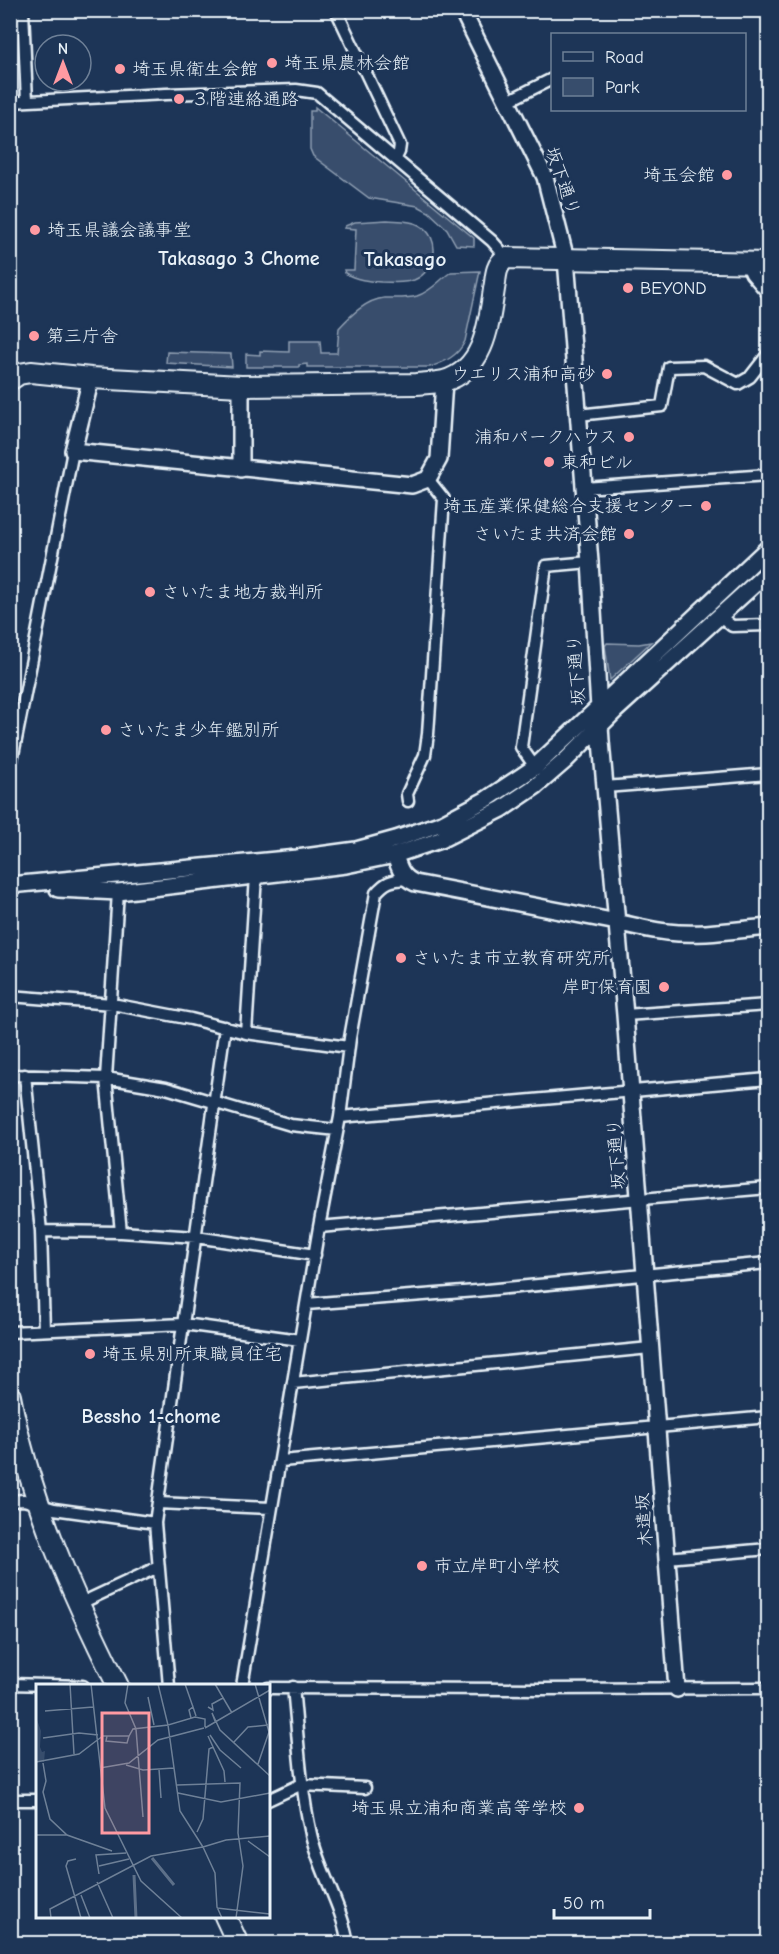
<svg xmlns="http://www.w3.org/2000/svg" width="779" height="1954" font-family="'Comic Neue','Klee One',sans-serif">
	<rect width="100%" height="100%" fill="#1d3557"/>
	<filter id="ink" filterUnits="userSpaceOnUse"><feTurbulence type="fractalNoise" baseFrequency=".0167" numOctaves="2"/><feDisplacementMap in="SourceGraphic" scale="12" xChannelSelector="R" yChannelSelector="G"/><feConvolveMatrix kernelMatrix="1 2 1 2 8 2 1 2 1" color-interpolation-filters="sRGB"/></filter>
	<g filter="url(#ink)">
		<path fill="#374d6c" stroke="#909fb2" stroke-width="1.5" d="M315,107L474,238V246L456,245L447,229L429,212L418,206L369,198L313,156L310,149V111H315Z
			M387,220C397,221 410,220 419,225C443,238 436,271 414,280C403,284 392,282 381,282C369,281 356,280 345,273L344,270H354L356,229L344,228L345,226L355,222Z
			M480,271L465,341C458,356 445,362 430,367H307V364L299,365V367H246V354L260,355V351L289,352V341H320L321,353H337L339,328C351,315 366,300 384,298C395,298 407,299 417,296C432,291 439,280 451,272Z
			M167,352L231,354L232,367L166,363Z
			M651,642L610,680L605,646L607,643L639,644Z"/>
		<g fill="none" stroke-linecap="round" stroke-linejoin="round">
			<defs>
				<path id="street" d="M23,10L27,101
					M336,10L400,145L399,152L396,158
					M508,101L552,79
					M10,102L166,94L296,90L317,93L492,241L507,258
					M746,263L751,274L768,294
					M578,415L662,406L669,367L704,366L738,384L750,377L768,354
					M584,488L768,475
					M720,616L732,626L768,625
					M535,767L521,747L546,566L590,562
					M10,770L73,451
					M605,787L768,774
					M408,801L407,794L425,755L428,734L444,499L428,479
					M118,892L106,1078L121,1232
					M10,996L112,1004L191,1019L246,1033L348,1047
					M625,1015L768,1005
					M246,1033L256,876
					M10,1075L106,1078L166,1088L291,1125L337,1130
					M25,1075L41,1231L44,1330
					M340,1117L768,1079
					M319,1227L768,1188
					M41,1231L121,1232L196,1237L315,1255
					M306,1304L476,1291L768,1263
					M10,1332L184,1324L300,1340
					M293,1383L650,1348
					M281,1461L768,1417
					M10,1501L24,1500L54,1509L155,1523
					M158,1503L271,1508
					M667,1558L768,1549
					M79,1604L158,1567
					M10,1684L83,1686
					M169,1686L155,1523L225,1027
					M242,1686L319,1227L340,1117L350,1038L376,893C385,882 391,880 406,879
					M293,1687C298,1736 300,1786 311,1834C319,1871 342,1905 348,1944
					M268,1688L540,1689L768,1688
					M302,1785L365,1788
					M10,1800H38
					M268,1800L302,1784"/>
				<path id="secondary" d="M462,10L545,177L566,259L590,562L601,741L625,1015L677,1689
					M91,378L73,451L412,485L428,479L439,459L444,381
					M241,386V469
					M395,855C399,869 402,877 415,883L617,922C633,926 649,930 667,932C700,936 735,930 768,927
					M10,885L297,858L356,850L396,839L442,823L487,799L535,767L768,548
					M58,889L118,892L346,865L395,855L440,840L502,809L536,786L566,760L616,710L768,572"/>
				<path id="highway" d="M10,380L19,374L31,372L91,378L241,386L416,384C425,383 436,383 444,381C487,369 489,319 495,283C496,273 497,264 506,258L768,263
					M10,1396C29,1498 72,1594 118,1686
					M225,1916L238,1944"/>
			</defs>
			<use href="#street" stroke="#e8f1f8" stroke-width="15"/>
			<use href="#secondary" stroke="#e8f1f8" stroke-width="20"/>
			<use href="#highway" stroke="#e8f1f8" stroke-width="24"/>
			<use href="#street" stroke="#1d3557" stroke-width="10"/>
			<use href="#secondary" stroke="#1d3557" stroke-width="15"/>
			<use href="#highway" stroke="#1d3557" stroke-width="20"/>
		</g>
	</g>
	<g fill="#ff9aa2" stroke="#1d3557" stroke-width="2">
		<circle cx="272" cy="63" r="6"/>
		<circle cx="120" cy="69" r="6"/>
		<circle cx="179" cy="99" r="6"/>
		<circle cx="727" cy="175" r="6"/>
		<circle cx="35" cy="230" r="6"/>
		<circle cx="628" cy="288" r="6"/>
		<circle cx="34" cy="336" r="6"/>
		<circle cx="607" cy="374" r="6"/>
		<circle cx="629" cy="437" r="6"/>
		<circle cx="549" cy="462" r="6"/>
		<circle cx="706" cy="506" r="6"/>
		<circle cx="629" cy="534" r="6"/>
		<circle cx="150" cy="592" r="6"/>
		<circle cx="106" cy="730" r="6"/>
		<circle cx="401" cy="958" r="6"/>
		<circle cx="664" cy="987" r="6"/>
		<circle cx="90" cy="1354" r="6"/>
		<circle cx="422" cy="1566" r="6"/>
		<circle cx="579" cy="1808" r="6"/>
	</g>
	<g text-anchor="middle" stroke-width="6" stroke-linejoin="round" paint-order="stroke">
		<g font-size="18" fill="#e8f1f8" stroke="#1d3557" text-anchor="start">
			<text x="284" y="69">埼玉県農林会館</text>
			<text x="132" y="75">埼玉県衛生会館</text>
			<text x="191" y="105">３階連絡通路</text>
			<text x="715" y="181" text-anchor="end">埼玉会館</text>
			<text x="47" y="236">埼玉県議会議事堂</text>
			<text x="640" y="294">BEYOND</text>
			<text x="46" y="342">第三庁舎</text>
			<text x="595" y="380" text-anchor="end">ウエリス浦和高砂</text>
			<text x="617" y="443" text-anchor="end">浦和パークハウス</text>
			<text x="561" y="468">東和ビル</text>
			<text x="694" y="512" text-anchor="end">埼玉産業保健総合支援センター</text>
			<text x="617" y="540" text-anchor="end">さいたま共済会館</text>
			<text x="162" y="598">さいたま地方裁判所</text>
			<text x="118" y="736">さいたま少年鑑別所</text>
			<text x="413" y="964">さいたま市立教育研究所</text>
			<text x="652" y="993" text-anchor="end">岸町保育園</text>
			<text x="102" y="1360">埼玉県別所東職員住宅</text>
			<text x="434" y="1572">市立岸町小学校</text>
			<text x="567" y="1814" text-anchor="end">埼玉県立浦和商業高等学校</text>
		</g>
		<g font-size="18" fill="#e8f1f8" stroke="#1d3557">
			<text transform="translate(563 181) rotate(71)" y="6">坂下通り</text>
			<text transform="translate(576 670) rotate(-94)" y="6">坂下通り</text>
			<text transform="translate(616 1154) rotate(-94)" y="6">坂下通り</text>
			<text transform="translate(644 1520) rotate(-95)" y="6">木遣坂</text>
		</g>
		<g font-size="20" font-weight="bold" fill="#e8f1f8" stroke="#1d3557">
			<text x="239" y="265">Takasago 3 Chome</text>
			<text x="151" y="1423">Bessho 1-chome</text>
		</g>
		<g font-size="21" font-weight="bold" fill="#e8f1f8" stroke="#1d3557">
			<text x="405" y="266">Takasago</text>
		</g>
	</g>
	<g transform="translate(36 1684)">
		<rect width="234" height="234" fill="#1d3557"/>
		<path d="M0,33L5,47L4,63L6,68L9,67L8,78L0,77Z" fill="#374d6c"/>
		<path fill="none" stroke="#5d7089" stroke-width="3" d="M116,174L138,201M98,191L100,234"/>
		<path fill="none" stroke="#6e8097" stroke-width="1.5" d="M34,0L38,70M55,0L69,124L105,197L146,234M92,0L89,19L100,45L107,133M149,0L157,23M179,0L196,29M219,0L233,48L222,80M112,13L118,41M172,23L177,26L176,20L187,14M9,27L57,23M155,34L153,26L157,23L160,32M179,37L176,29L184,46L234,92M169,44L234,6M174,51L184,66L205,84M71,52L70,57L91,59L93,52M172,52L188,87L189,98M7,54L43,49L62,51M60,57L67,52H93L97,45L132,41L122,0M198,58L212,43L232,41M0,78L43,70L60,57M7,79L10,97L7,108L14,135L31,151L76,167M90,81L107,86L138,84M64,84L93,79L122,56L168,44M123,85L125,114M141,101L204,99L202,149L207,182L200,234M142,109L185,118L234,109M161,148L167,135L173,65L177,63M0,151H31M212,157L234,173M40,175L32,177L30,182L45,234M63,182L93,175M63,190L60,171L90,169M61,198L77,234M45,211L54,234M181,224L234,230M15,234L14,225L115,172L167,163L144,127L132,41L159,33L169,35V43M186,234L181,223L179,189L167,163L190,156L234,152"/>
		<path fill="#ff9aa2" fill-opacity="0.15" stroke="#ff9aa2" stroke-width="3" d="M66,29H113V149H66Z"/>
		<rect width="234" height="234" fill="none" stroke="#e8f1f8" stroke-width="3"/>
	</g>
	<rect width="779" height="1954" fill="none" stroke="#1d3557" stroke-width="36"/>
	<rect x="18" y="18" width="743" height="1918" fill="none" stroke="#e8f1f8" stroke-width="2" filter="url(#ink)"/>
	<rect x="551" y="33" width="195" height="78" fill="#1d3557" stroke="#6e8097" stroke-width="1.5"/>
	<rect x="563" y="52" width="30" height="9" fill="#1d3557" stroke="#6e8097" stroke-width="1.5"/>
	<text x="605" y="63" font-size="18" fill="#e8f1f8">Road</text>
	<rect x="563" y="78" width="30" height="18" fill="#374d6c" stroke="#6e8097" stroke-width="1.5"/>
	<text x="605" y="93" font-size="18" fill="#e8f1f8">Park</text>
	<g transform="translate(63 63)"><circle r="28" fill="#1d3557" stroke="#6e8097" stroke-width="1.5"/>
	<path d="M0-4.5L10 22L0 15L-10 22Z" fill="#ff9aa2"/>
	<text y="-9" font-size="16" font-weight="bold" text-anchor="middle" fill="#e8f1f8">N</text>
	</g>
	<path d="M554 1909v9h96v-9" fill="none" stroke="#e8f1f8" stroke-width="3"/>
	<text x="563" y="1909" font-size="18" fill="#e8f1f8" stroke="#1d3557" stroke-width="4.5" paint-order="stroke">50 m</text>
</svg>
